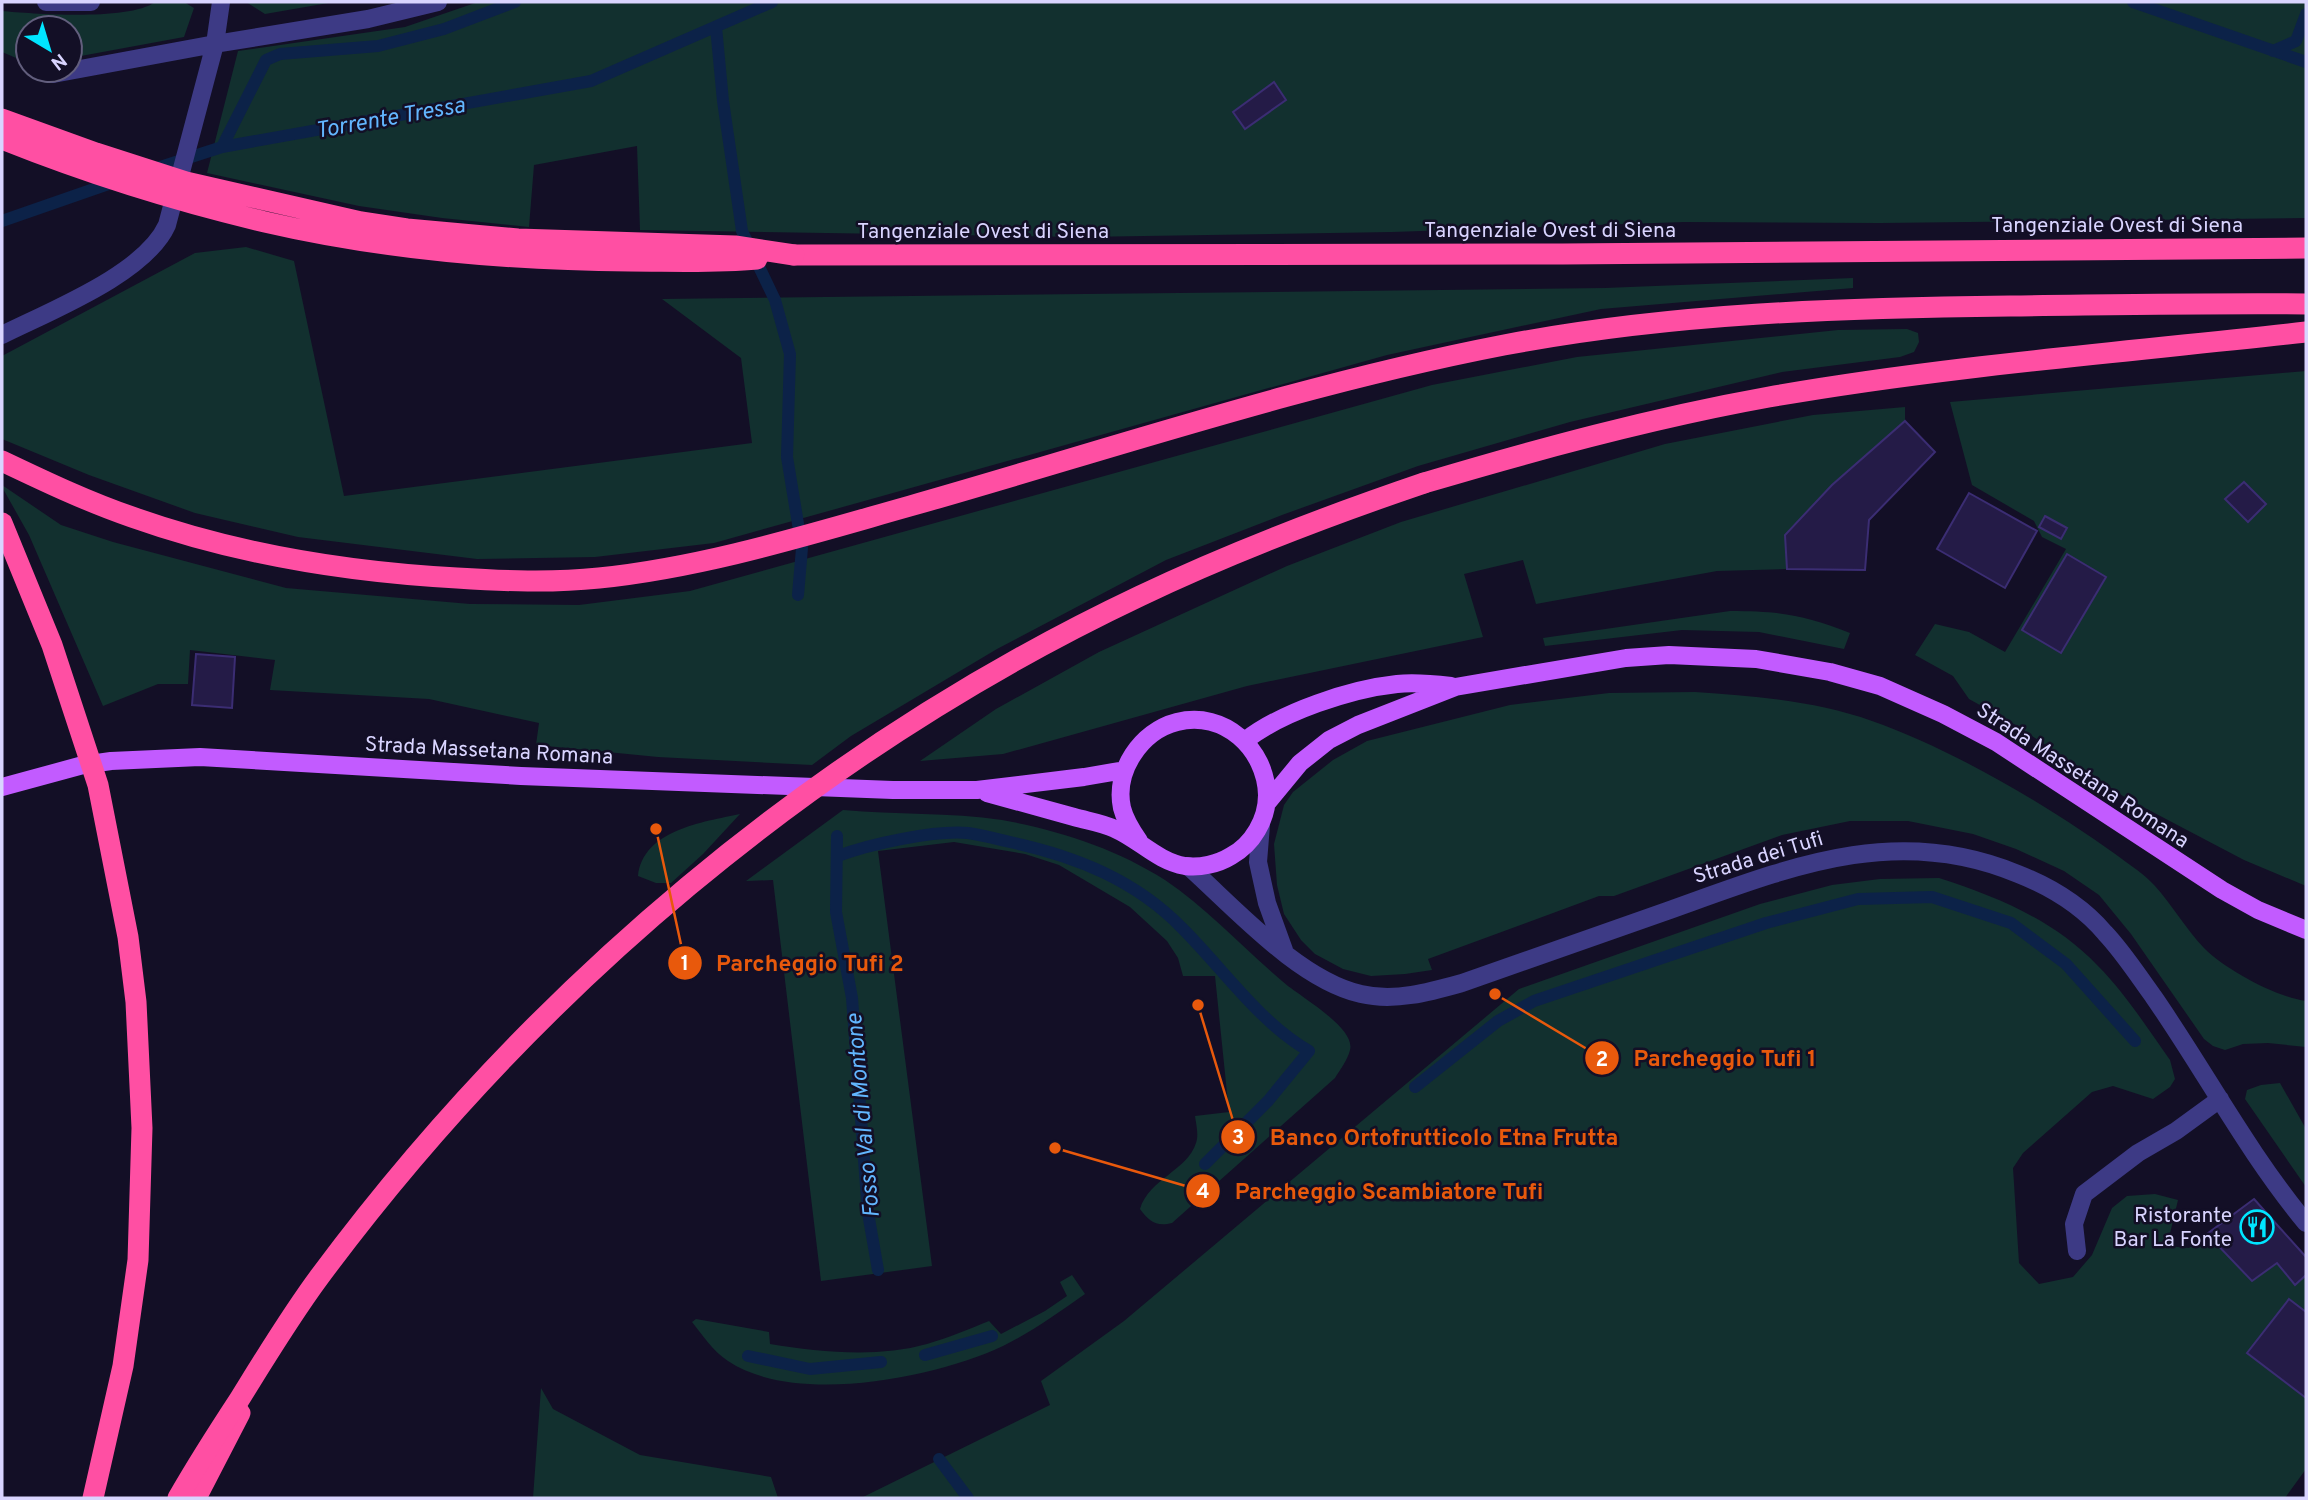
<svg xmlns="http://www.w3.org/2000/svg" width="2308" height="1500" font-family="Overpass,sans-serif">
	<rect width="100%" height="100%" fill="#130f26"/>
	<path fill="#12302f" d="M155,2H184L194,8L184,37L70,58V28H28V63L2,52V11C34,14 130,21 155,2Z
		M246,2H334L265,14Z
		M478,2H2306V218L1880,223L1684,222L1392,232L1081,237L640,230L637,146L534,165L529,227L442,218L359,206L207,173L238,51L405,27Z
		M246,247L294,261L344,496L752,443L741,358L662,299L1605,288L1853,278V288L1601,309L1387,355L714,543L595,557L477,559L298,537L195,513L89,475L2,439V356L195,253Z
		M1907,329L1918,333L1919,342L1914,352L1900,357L1782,372L1570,422L1418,466L1282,515L1166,560L997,649L851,736L812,765L658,757L536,745L539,723L429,699L270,690L275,660L190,650L188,684H158L103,706L29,535L2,487V485L61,525L113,542L286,588L470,604L579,605L690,591L1432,385L1577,357L1838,330Z
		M2306,371V886L2244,860L2126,798L2014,724L1969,699L1953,676L1915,655L1935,624L1969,632L2005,652L2066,549L2042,537L2034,521L1972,485L1950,402Z
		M1905,407V421L1832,485L1785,535L1787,569L1717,571L1536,604L1523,560L1464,574L1483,637L1247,686L1003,754L920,761L996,709L1099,652L1287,566L1401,522L1665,444L1813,415Z
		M1730,611C1780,611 1804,615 1850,633L1844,649L1759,632L1682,630L1545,646L1543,638Z
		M1695,692C1755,696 1816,701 1872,721C1957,751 2054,809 2126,862C2136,869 2147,877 2155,886C2172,905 2186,929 2204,948C2226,970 2276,997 2306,1001V1047L2268,1043L2243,1044L2225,1050L2213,1046L2204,1039L2131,934L2099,895L2064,871L2016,849L1973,834L1908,821H1850L1782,835L1614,896H1599L1428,959L1432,970L1405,974L1371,976L1343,969L1315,954L1301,940L1284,914L1277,885L1274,844L1284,805L1293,792L1333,760L1367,741L1510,705L1609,693Z
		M843,810C895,815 950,812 1002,820C1058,830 1117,849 1165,880C1208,909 1243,948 1282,981C1297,995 1356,1027 1350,1050C1348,1059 1340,1070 1335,1078L1172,1223C1156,1227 1149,1221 1140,1209C1149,1179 1188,1170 1196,1143C1199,1135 1196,1124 1195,1116L1229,1112L1215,976H1183L1178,958L1167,941L1130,907L1059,865L1025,854L954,842L878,851L932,1266L821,1281L773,880L746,881Z
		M740,814L703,854L671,883H656L638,876C643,830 703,822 740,814Z
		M1939,878C1998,897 2054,920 2098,966C2125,993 2148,1029 2170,1060L2175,1079L2170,1087L2153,1099L2113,1086L2092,1092L2023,1153L2013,1168L2019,1263L2039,1284L2073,1277L2092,1255L2112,1208L2127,1196L2155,1194L2178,1200L2167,1246L2189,1248L2207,1234L2252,1281L2277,1263L2295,1284L2306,1275V1469L2285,1498H861L1050,1405L1041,1381L1124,1321L1519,989L1760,904L1832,885L1880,879Z
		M2280,1083L2306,1129V1187L2245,1099L2247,1090L2261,1085Z
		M1072,1275L1085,1294C1058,1313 1033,1331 1003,1346C935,1378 795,1406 728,1361C713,1351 703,1336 692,1322L696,1319L769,1332L770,1344C820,1352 877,1358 927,1344C948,1338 969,1329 989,1321L1001,1334L1045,1311L1067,1296L1060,1282Z
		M541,1388L553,1409L640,1455L771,1477L778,1498H533Z"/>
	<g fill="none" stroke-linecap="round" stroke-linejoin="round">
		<path stroke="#0c2248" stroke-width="12" d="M2133,2L2306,62
			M716,27L723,101L742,231L775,300L790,354L787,457L802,548L798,595
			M2273,51L2296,41L2306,14
			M222,147L266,60L280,54L378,46L444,29L515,2
			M151,170L222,147L591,81L772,2
			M2,221L117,181
			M837,836L836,912L852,998L868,1213L878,1270
			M838,856C870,844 934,830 968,833C982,835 997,839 1010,842C1075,856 1136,880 1183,929C1224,970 1259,1022 1309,1051L1268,1101L1205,1164
			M1415,1087L1498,1021L1534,1001L1766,923L1858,899L1932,897L2011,923L2066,964L2135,1041
			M925,1355L992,1336
			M748,1356L810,1369L881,1362
			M939,1459L968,1498"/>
	</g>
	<path fill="#241b47" stroke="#3b2d73" stroke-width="2" d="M1274,82L1286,100L1245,129L1233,112Z
		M1905,421L1935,452L1869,520L1865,570L1787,569L1785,535L1832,485Z
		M2244,482L2266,504L2248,522L2225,499Z
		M1969,493L2037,531L2005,588L1937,549Z
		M2045,516L2067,528L2061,539L2039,527Z
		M2067,554L2106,577L2061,653L2022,630Z
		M196,654L235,657L232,708L192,705Z
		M2254,1199L2306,1257V1275L2295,1285L2277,1263L2252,1281L2207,1234Z
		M2289,1299L2306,1312V1398L2247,1353Z"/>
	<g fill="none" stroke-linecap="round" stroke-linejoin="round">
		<path stroke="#3d3a85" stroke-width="18" d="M46,2H91
			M53,74L215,44L368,19L438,2
			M2,335C50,311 145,274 167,225L215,44L221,2
			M1261,825L1258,862L1267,903L1284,950
			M1188,866C1236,909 1299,980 1361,994C1395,1002 1430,992 1462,983C1530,959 1598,935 1667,911C1785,869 1894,822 2018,874C2051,887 2082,906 2105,933C2123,952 2137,974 2153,996C2205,1071 2248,1153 2306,1223
			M2077,1251L2074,1224L2084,1194L2138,1153L2176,1131L2220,1099"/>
		<path stroke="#c25bff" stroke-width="18" d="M1246,740C1282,712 1350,689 1397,684C1415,682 1434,684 1451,686
			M2,787L83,765L111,761L200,757L521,776L893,790H977L1084,777L1125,770
			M987,793C1016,801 1045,809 1074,817C1088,821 1103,823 1115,829C1140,840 1157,861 1185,866C1200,868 1218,864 1231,856C1253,844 1267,819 1267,795C1266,749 1224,710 1177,722C1141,731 1114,771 1122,808C1125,820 1132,831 1139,841
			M1267,803L1300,763L1329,740L1358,725L1455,687L1626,658L1669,655L1756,659L1830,672L1880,686L1943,714L1996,742L2222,890L2258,910L2306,930"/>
		<path stroke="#ff4fa3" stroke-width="21" d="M794,255L1563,254L2306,248
			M2,461C44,481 88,502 132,517C236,554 347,572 457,578C504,581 551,583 599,578C705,567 807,535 910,506C1107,450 1302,384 1504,345C1672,313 1839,308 2010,306C2109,305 2208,303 2306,304
			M1424,483C1538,449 1652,418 1769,397C1946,366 2127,352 2306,332
			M196,1498L240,1413"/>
		<path stroke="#ff4fa3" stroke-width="21" d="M2,119L96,153L186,182L361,222L407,229L518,239L735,246L794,255
			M2,139C87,173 176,201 265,222C381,249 511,260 630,261C672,261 715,263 757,259
			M2,523L52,645L98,785L128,937L136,1002L142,1128L138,1260L123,1366L93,1498
			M178,1498C197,1465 218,1432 239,1400C265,1358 291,1315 320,1276C533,989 817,749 1140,596C1232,552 1327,516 1424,483"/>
	</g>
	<defs>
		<symbol id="restaurant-ring" viewBox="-11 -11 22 22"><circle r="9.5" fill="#130f26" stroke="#00e5ff" stroke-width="1.5"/><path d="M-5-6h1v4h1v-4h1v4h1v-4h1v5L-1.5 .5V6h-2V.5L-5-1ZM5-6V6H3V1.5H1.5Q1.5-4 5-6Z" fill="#00e5ff"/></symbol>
	</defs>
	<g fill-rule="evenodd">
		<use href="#restaurant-ring" x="2238" y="1208" width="38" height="38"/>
	</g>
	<g text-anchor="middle" stroke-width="5" stroke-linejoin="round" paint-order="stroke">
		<g font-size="21" fill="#d9d4ff" stroke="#130f26">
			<text x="2117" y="232">Tangenziale Ovest di Siena</text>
			<text x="1550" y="237">Tangenziale Ovest di Siena</text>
			<text x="983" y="238">Tangenziale Ovest di Siena</text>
			<text transform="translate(489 750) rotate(3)" y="7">Strada Massetana Romana</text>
			<text transform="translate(2083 775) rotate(33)" y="7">Strada Massetana Romana</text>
			<text transform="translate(1758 857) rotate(-17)" y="7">Strada dei Tufi</text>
		</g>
		<g font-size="21" fill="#d9d4ff" stroke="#130f26" text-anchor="end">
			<text x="2232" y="1222">Ristorante<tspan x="2232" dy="24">Bar La Fonte</tspan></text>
		</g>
		<g font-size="23" font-style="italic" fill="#62b6ff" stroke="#130f26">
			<text transform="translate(390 117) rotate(-10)" y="8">Torrente Tressa</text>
			<text transform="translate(862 1116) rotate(-95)" y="8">Fosso Val di Montone</text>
		</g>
	</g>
	<path fill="none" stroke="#e8590c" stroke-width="2.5" d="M656 829L685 963M1495 994L1602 1058M1198 1005L1238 1137M1055 1148L1203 1191"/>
	<g fill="#e8590c" stroke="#130f26" stroke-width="2.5">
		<circle cx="656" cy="829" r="7"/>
		<circle cx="1495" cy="994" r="7"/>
		<circle cx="1198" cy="1005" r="7"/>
		<circle cx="1055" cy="1148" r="7"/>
		<circle cx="685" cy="963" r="18"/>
		<circle cx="1602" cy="1058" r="18"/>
		<circle cx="1238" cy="1137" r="18"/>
		<circle cx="1203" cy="1191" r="18"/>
	</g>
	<g font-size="21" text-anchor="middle" font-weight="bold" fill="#fff">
		<text x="685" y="970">1</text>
		<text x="1602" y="1066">2</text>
		<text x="1238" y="1144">3</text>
		<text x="1203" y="1198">4</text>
	</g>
	<g font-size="23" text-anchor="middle" font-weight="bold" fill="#e8590c" stroke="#130f26" stroke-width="5" stroke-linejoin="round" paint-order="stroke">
		<text x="810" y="971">Parcheggio Tufi 2</text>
		<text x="1725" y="1066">Parcheggio Tufi 1</text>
		<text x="1444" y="1145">Banco Ortofrutticolo Etna Frutta</text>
		<text x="1389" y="1199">Parcheggio Scambiatore Tufi</text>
	</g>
	<rect width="2308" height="1500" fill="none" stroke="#d9d4ff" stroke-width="7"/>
	<g transform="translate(49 49) rotate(142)"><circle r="33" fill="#130f26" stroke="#625e7d" stroke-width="2"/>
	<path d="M0-5L12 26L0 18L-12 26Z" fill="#00e5ff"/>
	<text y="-10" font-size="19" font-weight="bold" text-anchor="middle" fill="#d9d4ff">N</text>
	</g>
</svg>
